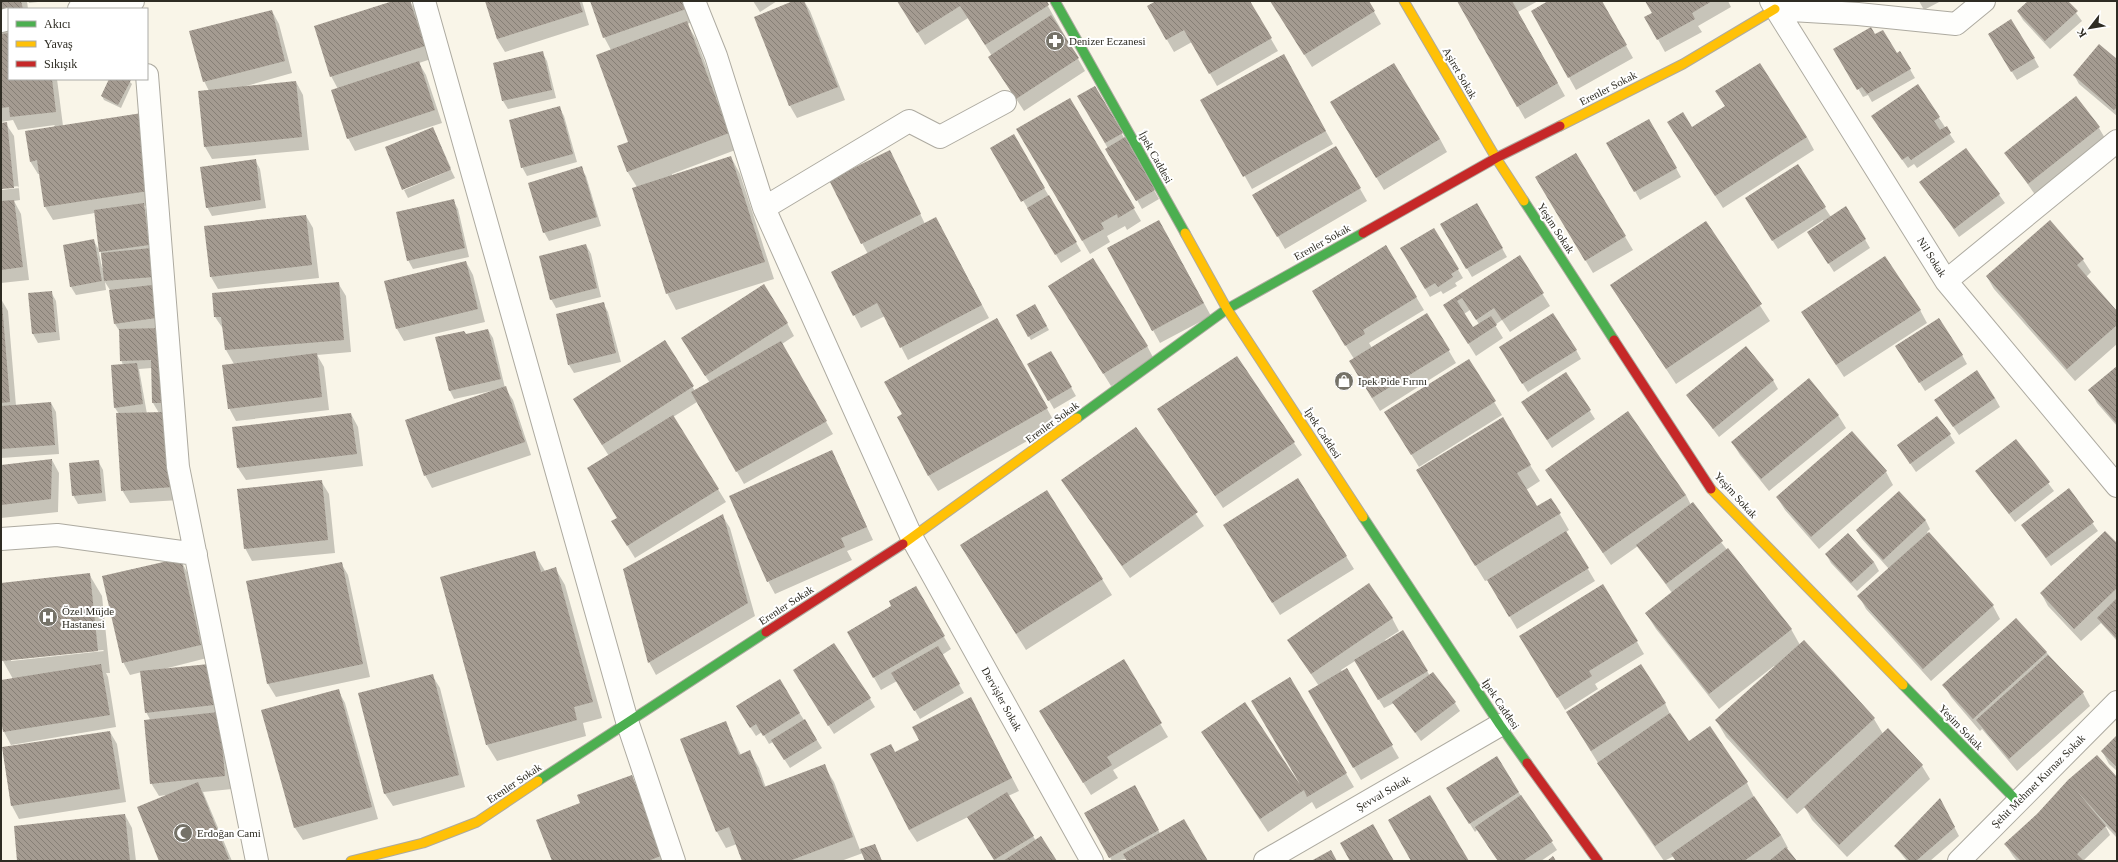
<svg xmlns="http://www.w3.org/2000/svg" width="2118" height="862" font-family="'Times New Roman',serif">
	<defs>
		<pattern id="building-back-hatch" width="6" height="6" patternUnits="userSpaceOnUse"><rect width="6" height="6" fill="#a49b91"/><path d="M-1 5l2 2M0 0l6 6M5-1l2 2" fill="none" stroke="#867f76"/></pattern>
	</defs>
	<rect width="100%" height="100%" fill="#f9f5e8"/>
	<path fill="#0003" fill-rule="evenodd" d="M1,1H27L28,9H9V79H57L63,126L161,203L144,206L148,213L158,285L151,286L156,295L161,327L152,329L180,500L130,503L122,490L119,414L115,408L123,365L121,360L120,332L115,324L110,290L105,282L106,290L76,295L71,287L93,240L98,248L102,268H103L95,213L53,220L45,207L40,174H38L30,161L55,125L18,130L13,120L1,122ZM152,368L153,403L159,413L147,414L139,369Z
		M28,1H47L29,3Z
		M396,1H410L415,10L431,59L419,63L426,75L442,123L355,151L348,138L338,89L331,76Z
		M486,1H582L589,25L505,52L497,39Z
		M591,1H686L693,22L687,24L696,39L738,149L672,174V176L731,157L740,174L774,279L676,310L667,293L637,187L627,171L630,142L611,50L604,37Z
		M753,1H777L760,12Z
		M795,1H804L810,11L845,100L797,118L790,106L755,17Z
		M898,1H1045L1085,71L1024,111L997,70L992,56L968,18L925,45Z
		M1158,1H1249L1278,51L1217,86L1192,42L1174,52L1148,7Z
		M1271,1H1368L1381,24L1312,67Z
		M1458,1H1538L1518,12L1565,96L1525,119Z
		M1550,1H1601L1633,58L1576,90L1532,11Z
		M1646,1H1728L1731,7L1698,26L1702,32L1665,52L1646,18L1653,14Z
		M1919,1H1941L1924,10Z
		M2030,1H2067L2082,21L2050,49L2023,20L2018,12Z
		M272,11L279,24L292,73L243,87L296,82L303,95L309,150L212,159L205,147L209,91L204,81Z
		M1875,35L1897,55L1900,52L1915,78L1872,102L1868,95L1863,97L1835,50Z
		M1994,43L2034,58L2039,67L2017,80Z
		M542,52L547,61L556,98L508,109L503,101L494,63Z
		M2117,60V116L2079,84L2074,75Z
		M1290,67L1333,144L1252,189L1202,100Z
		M110,79H127L132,84L121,108L104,100L102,96Z
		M1917,85L1955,142L1917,168L1914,164L1908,168L1872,117Z
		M1095,87L1159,199L1142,209L1079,97Z
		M1070,99L1141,221L1127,230L1125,226L1107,236L1110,242L1090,254L1018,130Z
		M559,107L564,116L577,162L527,176L522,167Z
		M1338,115L1440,139L1447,152L1384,190Z
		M1649,120L1681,177L1640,200L1608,144Z
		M1,124H6L14,136L20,200L14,201L21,214L29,280L1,283V190L19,188V186L1,188Z
		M433,128L451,168L403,188Z
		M2099,128L2106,140L2036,196L2006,153Z
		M1692,129L1807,137L1814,150L1723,208L1676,135Z
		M1013,135L1081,251L1061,263L991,148Z
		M1336,147L1367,201L1285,249L1254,195Z
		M1966,149L2005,203L1959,237L1921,182Z
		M1576,154L1633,250L1593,273L1536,177Z
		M255,160L260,169L266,208L212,216L207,207Z
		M896,164L925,224L943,231L989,318L908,360L885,316L861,328L832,272L868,254L862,243Z
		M581,168L586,176L601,226L549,241L544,232Z
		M451,170L455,178L408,198L404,190Z
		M453,200L458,209L469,257L413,269L408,260Z
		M1477,204L1507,257L1472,277L1441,225Z
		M1751,207L1825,208L1831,217L1846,207L1870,248L1834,272L1814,241L1824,222L1823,220L1778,249Z
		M306,216L313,228L319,278L218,289L211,277Z
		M2050,221L2083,260L2091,272L2086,277L2117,312V344L2075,381L1994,289L1987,277Z
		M1706,223L1770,321L1676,384L1611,286Z
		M1434,229L1463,278L1455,283L1457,286L1443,294L1441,291L1430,297L1401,248Z
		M1166,233L1211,316L1160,343L1108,248Z
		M586,245L591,254L601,297L556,308L551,299Z
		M1386,247L1424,310L1369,343L1372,348L1449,351L1456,363L1380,411L1357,374L1354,359L1320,304Z
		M1519,256L1550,306L1510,332L1502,320L1495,325L1503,338L1476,356L1444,305ZM1470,310L1479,324L1473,329L1464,314Z
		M466,262L473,275L485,322L404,341L397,329Z
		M338,283L346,296L351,352L317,355L324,367L329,410L236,421L229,408L234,364L226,350L224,330L215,317Z
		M51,292L56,301L60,340L38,343L33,334L29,294Z
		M1,299L8,311L16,406L51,403L56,412L59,454L1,458Z
		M1057,299L1147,346L1154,359L1111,386Z
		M603,303L608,312L621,362L574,373L569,365Z
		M1035,305L1049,330L1031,340L1017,315Z
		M1920,310L1927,323L1844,377L1810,325Z
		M787,323L794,336L782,344L833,434L744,484L697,402L673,417L726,502L635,558L620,534L609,456L581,412L664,342L695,391L710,383L689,351Z
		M488,330L493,338L505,388L513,400L531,455L432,488L425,475L491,392V391L454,399L450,391L437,338L466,335Z
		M1006,335L1056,425L938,491L928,475Z
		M1576,350L1581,359L1528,392L1505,356Z
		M1051,352L1076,396L1054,409L1028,364Z
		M1902,355H1962L1967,364L1925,391Z
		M1237,357L1302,455L1223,508L1166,422Z
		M1469,360L1502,415L1419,467L1393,425Z
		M2117,367V426L2097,403L2090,390Z
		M1566,374L1595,419L1552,448L1528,411Z
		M1773,380L1778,389L1719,437L1687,395Z
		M1995,398L2000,407L1959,435L1935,400Z
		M351,414L358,427L363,466L246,480L238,468Z
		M1838,415L1846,428L1769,491L1740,455L1732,442Z
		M1136,428L1204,526L1130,578L1062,481Z
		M1950,435L1955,443L1916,472L1898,446Z
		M2016,440L2054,491L2015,522L1976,471Z
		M832,451L873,540L847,551L852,560L775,594L768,581Z
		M52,460L59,473L58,512L1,518V466Z
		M98,461L103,470L106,501L78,504L73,495Z
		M1530,465L1540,481L1526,490L1537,508L1551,499L1569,530L1566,532L1595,581L1517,629L1488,580L1485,581L1427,487Z
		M1546,470L1686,495L1691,505L1791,629L1800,645L1874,719L1883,734L1888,729L1922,766L1930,779L1847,857L1812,820L1805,807L1797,814L1726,737L1716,720L1775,667L1774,666L1719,709L1656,629L1646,613L1672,593L1638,546L1611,565Z
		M1886,472L1893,485L1819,549L1785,510L1777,497Z
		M1298,479L1354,569L1280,615L1232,538Z
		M321,481L329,494L335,553L252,561L245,548Z
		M2069,490L2098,531L2051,566L2022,525Z
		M1899,492L1926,521L1930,529L1927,532L1993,606L2000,619L1931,681L1866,609L1859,596L1889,569L1862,539L1857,531Z
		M722,515L730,528L755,616L656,675L649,662Z
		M1848,534L1874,562L1879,571L1857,591L1831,563L1826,554Z
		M2117,544V641L2101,623L2081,641L2048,606L2041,593Z
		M961,546L1102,579L1112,595L1026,650Z
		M534,553L545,571L555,568L565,585L602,718L583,723L586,736L497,761L487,745Z
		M180,559L187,572L207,658L160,670L208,665L232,789L203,792L232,861H160L166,795L159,796L151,783V721L146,712L142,672L130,675L123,662Z
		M341,563L348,575L370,677L276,697L268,684L247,582Z
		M89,574L102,596L110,673H106L108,677L116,727L11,745L4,732L1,714V681L13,679L3,661L1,584ZM103,650L104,651L11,661V659Z
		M915,587L951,649L942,655L964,693L920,719L897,681L881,690L848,632L892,606Z
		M1392,618L1399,631L1385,640L1386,642L1403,632L1430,676L1455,703L1460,711L1421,741L1394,703L1384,708L1355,661L1341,670L1342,672L1347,669L1399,758L1361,780L1309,691L1319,686L1288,640Z
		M1637,642L1644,654L1595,684L1598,689L1565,710L1528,649Z
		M2046,652L2083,693L2090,706L2017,771L1982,729L1980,731L1951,697L1944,685Z
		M1123,661L1168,737L1113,770L1118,778L1091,795L1047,724Z
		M432,675L440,688L465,787L393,806L385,794L359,694Z
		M799,679L870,699L875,707L834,734Z
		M1290,679L1354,787L1316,809L1312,802L1268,832L1210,745L1301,785Z
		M779,681L822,748L790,768L773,742L769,744L762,732L756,736L742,715Z
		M338,690L345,703L378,819L303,840L295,828L262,711Z
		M971,699L1019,791L1008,796L1036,841L1056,861H995L968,817L917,842L909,830L896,753L921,741Z
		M1665,703L1671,716L1689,742L1747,783L1755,799L1781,835L1788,848L1786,849L1796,861H1677L1674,856L1664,861L1608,779L1567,713Z
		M725,722L741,755L749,751L759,768L766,788L824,766L834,782L860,850L875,845L882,861H866L863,853L841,861H743L737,844L726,848L717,832Z
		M110,732L117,744L126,802L19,819L12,806L3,748Z
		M2117,736V771L2109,764L2102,751Z
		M1496,758L1557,850L1541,861H1498L1477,830L1475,832L1453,797Z
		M631,776L638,789L666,861H553L582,804Z
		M2117,779V838L2105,825L2110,835L2083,861H2017L2013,856L2005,844L2038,814L2068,782Z
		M1138,794L1161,835L1207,861H1128L1127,859L1112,861L1086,813Z
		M1944,807L1959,836L1930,861H1907L1895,846Z
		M125,815L132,828L136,861H18Z"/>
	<path fill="url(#building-back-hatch)" d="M1,1H21L23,9H9L1,16Z
		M393,1H410L425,46L330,77L314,26Z
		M485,1H579L583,12L497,39Z
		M590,1H684L686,9L603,38Z
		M793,1H804L838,87L789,106L754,17Z
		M897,1H1047L1049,5L985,45L960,6L917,33Z
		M1156,1H1250L1272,38L1209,74L1184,30L1166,40L1147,6Z
		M1270,1H1369L1375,11L1304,55Z
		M1457,1H1512L1558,83L1517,107Z
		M1548,1H1602L1627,45L1568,78L1531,11Z
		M1645,1H1712L1692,13L1695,19L1657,40L1644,17L1652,13Z
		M2028,1H2068L2078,11L2045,41L2017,11Z
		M272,10L285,61L203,82L189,31Z
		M1051,15L1079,58L1016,99L988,57Z
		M2011,19L2035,58L2011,72L1988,34Z
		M687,21L729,133L627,172L617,146L628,142L596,55Z
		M1871,27L1875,34L1883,30L1897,53L1900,51L1911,69L1867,94L1862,87L1857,90L1833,49Z
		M9,33V79H52L56,112L10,117L9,107L1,108V34Z
		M2099,44L2117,59V107L2114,110L2073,75Z
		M543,51L552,90L502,101L493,63Z
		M1284,54L1326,131L1243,177L1200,100Z
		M419,61L435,110L347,139L331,90Z
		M1394,63L1440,139L1376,178L1330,102Z
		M1760,63L1807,137L1715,196L1667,122L1683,112L1692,127L1725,106L1715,91Z
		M109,79L131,80L118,105L101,96Z
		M296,81L302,137L204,147L198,91Z
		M1918,84L1940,117L1934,121L1940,130L1947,126L1951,133L1911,160L1908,156L1902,160L1871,116Z
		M1095,86L1123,133L1105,143L1077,96Z
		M2076,96L2100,127L2028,184L2004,153Z
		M1070,98L1135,208L1118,218L1117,214L1101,223L1104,229L1082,241L1016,129Z
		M560,106L573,154L521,168L509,120Z
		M142,113L155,190L44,207L37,160L30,162L25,131Z
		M1649,119L1677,168L1634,192L1606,143Z
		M7,122L14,188L1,189V123Z
		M433,127L451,170L402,190L385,147Z
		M1014,134L1045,188L1021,202L990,148Z
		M1125,137L1155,190L1136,201L1105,149Z
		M1336,146L1361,188L1277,237L1252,195Z
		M1966,148L2000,194L1954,229L1919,182Z
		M890,150L921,214L861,244L829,180Z
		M1576,153L1626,236L1585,261L1535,177Z
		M731,156L765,262L666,294L632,188Z
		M256,159L261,200L206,208L200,167Z
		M1798,164L1826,207L1772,241L1745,198Z
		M582,166L597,217L543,233L528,183Z
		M1049,195L1077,242L1055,255L1027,208Z
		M454,199L465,248L407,261L396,212Z
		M14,200L23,267L1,270V201Z
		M144,203L149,245L99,252L94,210Z
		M1477,203L1503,248L1466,269L1440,224Z
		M1846,206L1866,239L1828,264L1807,232Z
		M306,215L312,265L210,277L204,226Z
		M936,217L982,305L900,348L877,303L853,316L831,272Z
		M1159,220L1204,303L1152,331L1107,248Z
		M2050,220L2084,259L2077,265L2117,311V325L2067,369L1986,276Z
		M1706,221L1762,304L1666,369L1610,285Z
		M1434,228L1459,269L1451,274L1453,277L1438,287L1435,283L1425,289L1400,248Z
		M94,239L102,281L70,287L63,245Z
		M586,244L597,288L550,300L539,256Z
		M1386,245L1417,297L1363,330L1365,334L1345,346L1312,291Z
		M151,248L154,277L104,281L101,253Z
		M1520,255L1544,293L1502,320L1494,308L1476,320L1462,298L1457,301L1473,327L1491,316L1497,325L1468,344L1443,305Z
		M1885,256L1921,310L1836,365L1801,312Z
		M1093,258L1148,346L1103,374L1048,286Z
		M466,261L478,309L396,329L384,281Z
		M339,282L344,340L225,350L221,317H214L212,293Z
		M764,284L788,323L705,376L681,338Z
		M152,285L156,318L114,324L109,290Z
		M52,291L56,332L32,334L28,293Z
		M604,302L616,353L568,365L556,314Z
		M2,303L10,402L1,403V304Z
		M1035,304L1047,326L1028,337L1016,315Z
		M1427,313L1450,350L1372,398L1349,361Z
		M1553,313L1577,350L1522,384L1499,347Z
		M997,318L1048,408L928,476L897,417L902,414L884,382Z
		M1939,318L1963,355L1919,383L1895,346Z
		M163,328L164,403H152L151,360L120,361L119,329Z
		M488,329L501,379L449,391L435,337L464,331L466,334Z
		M665,340L694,386L602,445L573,399Z
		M781,341L827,421L736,472L691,392Z
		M1746,346L1774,380L1713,429L1686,395Z
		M1051,351L1072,387L1048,401L1027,364Z
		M317,353L322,397L228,409L222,365Z
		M1237,356L1295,442L1215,496L1157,409Z
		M1469,359L1496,401L1411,455L1384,412Z
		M137,363L143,404L114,408L111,365Z
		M2117,366V424L2088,390Z
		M1977,370L1995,398L1953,427L1934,400Z
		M1566,372L1591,410L1547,440L1521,402Z
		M1809,378L1839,415L1761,479L1731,442Z
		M506,386L525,442L424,476L405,420Z
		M51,402L55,445L1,449V406Z
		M1628,411L1686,495L1603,553L1545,470Z
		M166,412L173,487L121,491L116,413Z
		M351,413L357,454L237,468L232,427Z
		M673,415L719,489L627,546L611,521L617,518L587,468Z
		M1937,416L1951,434L1910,464L1897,445Z
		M1503,417L1531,465L1517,473L1537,506L1551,498L1561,513L1475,566L1416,470Z
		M1136,427L1198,512L1122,566L1061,480Z
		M1852,431L1887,471L1811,537L1776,497Z
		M2016,439L2050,482L2009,514L1975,471Z
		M832,450L867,527L841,538L845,547L767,582L729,496Z
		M52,459L51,499L1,505V465Z
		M99,460L102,493L72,496L69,463Z
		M1298,478L1347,556L1272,603L1223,525Z
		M322,480L328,540L244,549L237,489Z
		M2069,488L2094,522L2046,558L2021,525Z
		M1047,490L1103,579L1016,634L960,545Z
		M1899,491L1926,520L1883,560L1856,530Z
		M1693,502L1723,541L1666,584L1636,545Z
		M723,514L748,603L648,663L623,569Z
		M1566,531L1589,568L1509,617L1487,580Z
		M2105,531L2117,543V588L2074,629L2040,593Z
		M1929,532L1994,605L1923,669L1857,596Z
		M1848,533L1874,562L1851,583L1825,554Z
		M1728,548L1792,629L1709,694L1645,613Z
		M535,551L541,572L556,567L593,702L574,707L577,720L486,745L440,577Z
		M181,558L201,645L122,663L102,576Z
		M342,562L363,664L267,684L246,581Z
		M90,573L98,651L2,661L1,583Z
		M1369,583L1393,618L1311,674L1287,640Z
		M1603,584L1638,641L1589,671L1592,676L1557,698L1519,636Z
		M916,586L945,636L873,678L847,632L891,606L889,601Z
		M2117,598V639L2097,618Z
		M2016,618L2047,652L1973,719L1942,685Z
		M1403,630L1428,671L1378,700L1354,660Z
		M1804,640L1875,718L1787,799L1715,720Z
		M834,643L871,698L828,726L793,670Z
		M938,646L960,684L914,711L891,673Z
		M2048,655L2084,692L2009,759L1976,720Z
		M1124,659L1162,723L1107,757L1112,765L1083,783L1039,711Z
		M101,664L110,715L3,732L1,720V680Z
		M209,664L214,705L145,713L140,671Z
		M1641,664L1666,703L1591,751L1566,712Z
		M1347,668L1393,745L1353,768L1308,691Z
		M1433,672L1456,702L1415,733L1392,702Z
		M433,674L459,775L384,794L358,693Z
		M1290,677L1347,773L1307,797L1304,790L1260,819L1201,732L1245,702L1301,786L1251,701Z
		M780,679L800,713L763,736L756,724L750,728L736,706Z
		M339,689L372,807L294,828L261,710Z
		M971,697L1012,778L909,830L870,754L891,744L895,752L919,740L912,727Z
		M219,712L225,776L150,784L144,720Z
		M1670,713L1689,741L1710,726L1748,782L1655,846L1597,763Z
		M805,719L817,740L784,760L771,740Z
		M726,721L739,755L750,750L764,787L825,764L853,837L789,861H742L729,827L716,832L680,739Z
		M1888,728L1923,765L1839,845L1804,807Z
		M110,731L120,789L11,806L2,747Z
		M2117,735V767L2101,751Z
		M2097,755L2117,777V835L2074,788L2106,826L2077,854L2084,861H2021L2004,844L2037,814L2068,780Z
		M1497,756L1519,792L1469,824L1446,788Z
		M632,775L663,855L648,861H552L536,820L580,803L577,795Z
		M198,782L229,859L224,861H159L137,807Z
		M1135,785L1159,830L1109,858L1084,813Z
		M1007,792L1034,836L994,860L967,817Z
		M1430,795L1469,861H1411L1388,820Z
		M1521,795L1553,841L1523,861H1498L1475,827Z
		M1754,796L1781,835L1744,861H1676L1671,854Z
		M1940,798L1955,827L1916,861H1910L1894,846Z
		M125,814L130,861H17L14,826Z
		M1184,819L1208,861H1127L1123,854Z
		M1373,824L1394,861H1350L1340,843Z
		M1041,836L1057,861H1003Z
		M875,844L882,861H865L860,849Z
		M1786,847L1797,861H1769Z
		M1331,850L1337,861H1311Z
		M1553,856L1556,861H1547Z"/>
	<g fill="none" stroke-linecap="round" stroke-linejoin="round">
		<defs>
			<path id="street" d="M424,1L627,721L674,861
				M694,1L716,56L764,208L912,538L1092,861
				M1771,1L1946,281L2117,486
				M79,9L133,1
				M1775,9L1858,14L1956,24L1984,1
				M1,21L9,19
				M147,75L178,467L257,861
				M764,208L909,121L940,137L1005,102
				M1946,281L2117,141
				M1,539L57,535L196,554
				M1265,861L1500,725
				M1959,861L2117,702"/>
			<path id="fast" d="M1055,1L1185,233
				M1524,201L1614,340
				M1077,418L1227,309L1363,233
				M1363,517L1500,725L1527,763
				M1903,685L2017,801
				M538,781L766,632"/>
			<path id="slow" d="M1404,1L1496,158L1524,201
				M1560,126L1683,64L1775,9
				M1185,233L1227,309L1363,517
				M1711,489L1903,685
				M903,544L1077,418
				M351,861L423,843L477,822L538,781"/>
			<path id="jam" d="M1363,233L1496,158L1560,126
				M1614,340L1711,489
				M766,632L903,544
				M1527,763L1598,861"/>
		</defs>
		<use href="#street" stroke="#adaaa0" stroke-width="24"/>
		<use href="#fast" stroke="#adaaa0" stroke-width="11"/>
		<use href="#slow" stroke="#adaaa0" stroke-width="11"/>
		<use href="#jam" stroke="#adaaa0" stroke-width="11"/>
		<use href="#street" stroke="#fefefc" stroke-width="22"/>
		<use href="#fast" stroke="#4caf50" stroke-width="9"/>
		<use href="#slow" stroke="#ffc107" stroke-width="9"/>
		<use href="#jam" stroke="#c62828" stroke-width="9"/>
	</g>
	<defs>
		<symbol id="pharmacy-disc" viewBox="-11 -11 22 22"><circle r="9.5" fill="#757268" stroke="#fff"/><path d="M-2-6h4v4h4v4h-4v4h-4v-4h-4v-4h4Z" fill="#fff"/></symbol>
		<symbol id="shop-disc" viewBox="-11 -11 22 22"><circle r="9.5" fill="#757268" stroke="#fff"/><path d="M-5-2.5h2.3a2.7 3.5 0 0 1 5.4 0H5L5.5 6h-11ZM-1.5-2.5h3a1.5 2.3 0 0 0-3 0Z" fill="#fff"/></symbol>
		<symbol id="hospital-disc" viewBox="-11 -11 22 22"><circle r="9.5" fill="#757268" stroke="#fff"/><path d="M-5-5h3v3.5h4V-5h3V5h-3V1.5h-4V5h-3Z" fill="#fff"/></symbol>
		<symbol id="mosque-disc" viewBox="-11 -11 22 22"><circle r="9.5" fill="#757268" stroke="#fff"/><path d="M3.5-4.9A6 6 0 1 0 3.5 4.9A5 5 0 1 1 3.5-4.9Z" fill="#fff"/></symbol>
	</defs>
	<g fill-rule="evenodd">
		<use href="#pharmacy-disc" x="1044" y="30" width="22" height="22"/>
		<use href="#shop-disc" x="1333" y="370" width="22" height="22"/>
		<use href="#hospital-disc" x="37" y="606" width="22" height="22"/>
		<use href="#mosque-disc" x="172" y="822" width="22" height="22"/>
	</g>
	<g text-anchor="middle" stroke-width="4" stroke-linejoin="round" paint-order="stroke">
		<g font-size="11" fill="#2e2c23" stroke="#fff" text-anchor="start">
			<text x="1069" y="45">Denizer Eczanesi</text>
			<text x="1358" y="385">Ipek Pide Fırını</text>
			<text x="62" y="615">Özel Müjde<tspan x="62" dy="13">Hastanesi</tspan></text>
			<text x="197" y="837">Erdoğan Cami</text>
		</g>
		<g font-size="11" fill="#2e2c23" stroke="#fff">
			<text transform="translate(1460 73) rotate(60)" y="4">Aşiret Sokak</text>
			<text transform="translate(1608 88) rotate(-27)" y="4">Erenler Sokak</text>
			<text transform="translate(1156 157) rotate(61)" y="4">İpek Caddesi</text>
			<text transform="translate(1556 228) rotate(57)" y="4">Yeşim Sokak</text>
			<text transform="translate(1322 242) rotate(-29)" y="4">Erenler Sokak</text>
			<text transform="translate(1932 257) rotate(58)" y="4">Nil Sokak</text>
			<text transform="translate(1052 422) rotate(-36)" y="4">Erenler Sokak</text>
			<text transform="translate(1323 433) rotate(57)" y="4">İpek Caddesi</text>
			<text transform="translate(1736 495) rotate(48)" y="4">Yeşim Sokak</text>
			<text transform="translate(786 605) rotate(-33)" y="4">Erenler Sokak</text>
			<text transform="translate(1002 699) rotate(61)" y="4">Dervişler Sokak</text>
			<text transform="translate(1501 704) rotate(56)" y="4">İpek Caddesi</text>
			<text transform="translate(1961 727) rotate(46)" y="4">Yeşim Sokak</text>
			<text transform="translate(2038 781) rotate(-45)" y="4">Şehit Mehmet Kurnaz Sokak</text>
			<text transform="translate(514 783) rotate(-34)" y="4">Erenler Sokak</text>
			<text transform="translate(1383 793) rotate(-30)" y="4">Şevval Sokak</text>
		</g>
	</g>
	<rect width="2118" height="862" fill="none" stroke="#2e2c23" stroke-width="4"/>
	<rect x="8" y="8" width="140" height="72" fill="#ffffff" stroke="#ababa7"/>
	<rect x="16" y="21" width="20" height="6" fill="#4caf50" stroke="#ababa7"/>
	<text x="44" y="28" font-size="12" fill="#2e2c23">Akıcı</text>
	<rect x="16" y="41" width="20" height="6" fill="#ffc107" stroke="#ababa7"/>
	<text x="44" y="48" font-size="12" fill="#2e2c23">Yavaş</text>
	<rect x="16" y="61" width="20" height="6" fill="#c62828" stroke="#ababa7"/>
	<text x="44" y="68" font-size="12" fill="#2e2c23">Sıkışık</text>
	<g transform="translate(2090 28) rotate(239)" stroke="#ffffff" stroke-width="3" paint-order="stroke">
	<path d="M0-3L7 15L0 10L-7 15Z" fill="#2e2c23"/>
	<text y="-6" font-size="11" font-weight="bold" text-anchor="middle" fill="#2e2c23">K</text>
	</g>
</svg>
